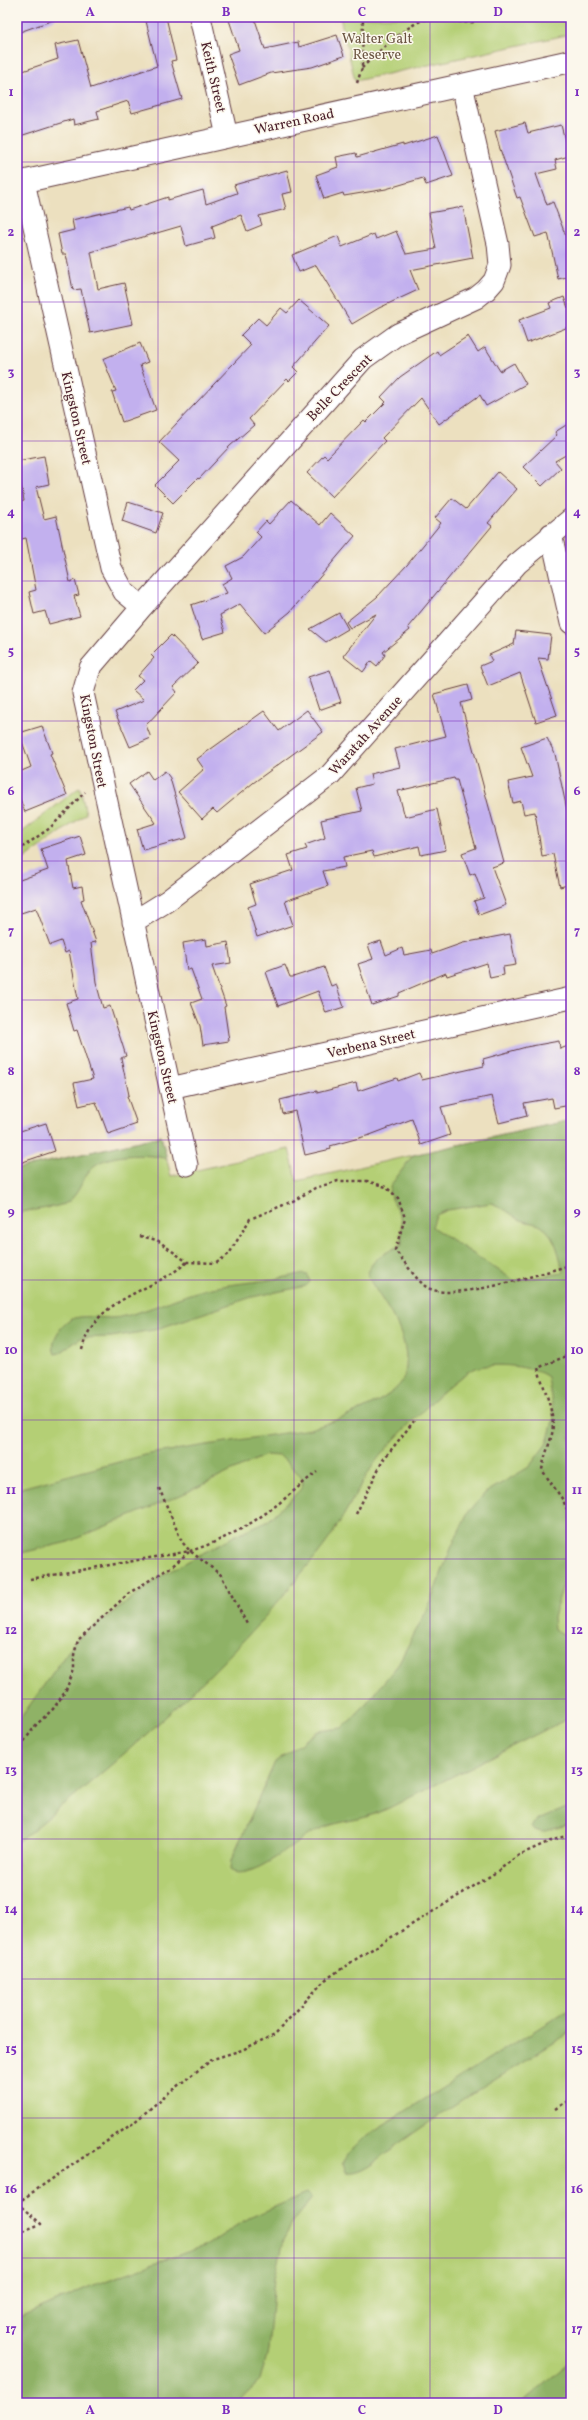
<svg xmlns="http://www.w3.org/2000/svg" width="588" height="2420" font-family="Vollkorn,serif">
	<rect width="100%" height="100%" fill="#fbf7ec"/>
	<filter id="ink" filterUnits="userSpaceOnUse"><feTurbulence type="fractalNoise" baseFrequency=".025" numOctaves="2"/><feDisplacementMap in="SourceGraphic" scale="8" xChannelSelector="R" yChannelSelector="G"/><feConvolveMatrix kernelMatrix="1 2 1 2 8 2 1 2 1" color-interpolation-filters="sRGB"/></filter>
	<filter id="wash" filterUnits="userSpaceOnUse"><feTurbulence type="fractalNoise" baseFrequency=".012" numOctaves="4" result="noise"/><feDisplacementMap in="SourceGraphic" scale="16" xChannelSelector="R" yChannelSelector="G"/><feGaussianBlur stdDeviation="0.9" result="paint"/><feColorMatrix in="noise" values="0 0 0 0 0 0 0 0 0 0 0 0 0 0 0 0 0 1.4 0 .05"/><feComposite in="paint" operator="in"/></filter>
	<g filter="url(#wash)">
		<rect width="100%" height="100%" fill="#ece0bf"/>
		<path fill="#b4cf75" stroke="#7f7750" d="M340,17H571V34L355,81Z
			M80,787L86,814L17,864V836Z
			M571,1120V2403H17V1169L161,1136L171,1176L289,1149L297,1181Z"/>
		<path fill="#8fb266" stroke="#6c6848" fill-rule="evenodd" d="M571,1120V1560L553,1617L554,1629L565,1635H571V1717L389,1808C379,1812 368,1817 358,1819C337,1823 321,1826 304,1838C289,1848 246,1883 230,1870L231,1860L275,1762L318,1731L343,1728L363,1707L397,1666L427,1610L452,1546L467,1514L485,1493L529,1467L547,1443L554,1417L548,1377C534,1366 494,1362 476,1368C456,1374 390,1442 376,1461C361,1482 350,1506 336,1528C325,1547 309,1564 295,1581C216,1680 115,1763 17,1843V1723L76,1640L163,1575L236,1535L269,1520L301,1489L303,1483L301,1476L280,1456L266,1455L183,1494L68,1542L17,1554V1489L149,1454L310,1429C333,1422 397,1400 404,1377C409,1361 405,1344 399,1329C391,1311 378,1294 368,1277C368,1259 388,1252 402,1244L401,1219L389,1192L391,1185L413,1155ZM491,1203C502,1207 508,1212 517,1218C524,1223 534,1222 541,1226C556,1235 560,1257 563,1273L515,1281L432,1227L436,1215L448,1210Z
			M161,1136L167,1159C148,1153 104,1153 91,1169C82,1179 79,1194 68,1202C59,1208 29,1210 17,1213V1169Z
			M300,1274L308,1275L310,1282L306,1286L252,1297L154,1330L111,1337L81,1338L60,1353L55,1354C49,1341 62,1322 75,1318C90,1314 105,1320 120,1317C150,1311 178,1296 207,1289C238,1282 269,1282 300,1274Z
			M571,1806V1824L542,1832L534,1830L531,1826L536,1821Z
			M571,2008V2032C513,2069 454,2104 398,2144C384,2154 364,2175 346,2172L343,2163L350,2152L367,2135Z
			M307,2193L312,2198L292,2224L283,2240L274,2278L268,2351L260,2381L237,2403H17V2318L91,2286L207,2245L249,2218Z
			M571,2361V2403H523L526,2399Z"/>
		<g id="blocks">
			<path fill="#c2b0ee" d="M17,17H55L56,19L17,33Z
				M145,17H166L176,60L171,61L182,99L132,113L128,101L97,111L99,119L74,125L73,119L17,137V73L58,59L55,45L78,40L91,88L157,66Z
				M228,17H254L265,49L298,42L299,47L337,35L344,56L312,67L271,73L239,85L228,54L239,50Z
				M525,123L528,133L561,125L569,156L555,160L557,169L536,174L547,205L553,202L568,242L571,241V276L558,279L548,233L535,237L520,197L517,198L500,149L495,131Z
				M438,135L453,176L426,185L423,178L386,189L344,196L343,193L324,199L316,175L338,167L336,157L356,153L357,157L403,144V146Z
				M287,170L292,192L282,194L286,209L259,216L262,225L247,231L241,215L212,226L215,238L186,246L181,226L91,252L98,289L124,283L133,324L90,333L81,289L73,290L66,254H62L58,234L74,230L72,220L128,207L129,210L168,197V200L203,190L206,204L237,193L234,185Z
				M463,207L473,258L410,270L418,290L379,308L352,324L316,265L299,272L292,255L338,236L342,247L374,234L376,239L396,231L406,254L436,249L429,213Z
				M564,297L568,308L571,307V326L527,343L519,320L551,308L549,303Z
				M299,300L329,326L293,367L298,372L289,381L287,379L249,419L254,425L230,446L199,479L198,478L173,503L155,485L179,461L159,442L251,345L241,335L258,318L266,325L281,308L287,313Z
				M468,336L478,352L485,347L500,371L514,363L526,384L486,406L480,395L439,424L421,398L382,438L385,441L332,497L307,473L324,455L327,458L364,420L366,422L386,402L381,397L400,377L437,351L439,355Z
				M140,343L148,362L140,365L156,410L122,422L112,392L116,391L103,359Z
				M571,422V452L555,461L561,468L542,486L523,467L557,435L555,432Z
				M44,456L49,484L36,487L44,519L56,516L70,582L75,580L79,595L74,596L80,616L49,624L45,611L34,614L29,592L36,590L26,538L17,540V503L24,501L17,461Z
				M498,472L517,489L488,523L492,526L408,627L410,630L383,652L385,655L377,666L371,661L363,672L343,656L376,614L350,628L346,622L377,597L407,565L441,523L435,518L452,498L466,509Z
				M291,500L320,525L330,513L355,536L290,612L264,633L240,604L220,615L225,632L202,639L191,605L227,593L222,584L232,578L226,566L243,557L261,537L256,532L266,521L269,524Z
				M128,502L163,513L156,533L122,521Z
				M339,613L348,629L326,642L310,629Z
				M516,631L551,635L548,659L538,658L557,715L536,722L520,673L488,686L480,666L492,661L489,655L514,644Z
				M171,635L198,663L173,687L177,692L146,725L151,738L130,747L115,712L144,700L133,690L143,680L138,676L154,658L151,655Z
				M330,670L341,702L319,710L308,677Z
				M468,685L472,700L461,703L504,863L492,867L506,905L479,915L474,901L484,898L475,873L470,875L462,853L476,848L457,780H455L454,778L398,791L405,817L437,809L446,850L421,855L419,846L374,857L372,851L343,857L345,867L323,871L328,886L285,901L293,925L257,937L248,907L256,904L250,884L293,870L288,855L307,849L305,845L325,838L321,820L362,811L356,788L372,784L370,774L400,767L395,749L446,736L434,694Z
				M307,710L323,732L253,783L217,813L213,809L202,819L178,792L204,769L197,759L264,711L279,731Z
				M42,726L52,753L50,754L67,795L25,812L17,791V773L31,767L19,733Z
				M547,738L555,754L567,810H571V884L560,887L553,854L542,856L535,812L524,814L521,801L513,803L508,782L532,777L521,747Z
				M147,771L153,780L165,771L170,778L187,838L143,850L137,829L156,823L129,784Z
				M80,836L86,855L68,861L73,888L82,886L84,899L81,900L96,942L91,943L96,982L103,1008L110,1006L126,1056L121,1058L129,1095L127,1096L137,1124L108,1134L96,1102L79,1106L74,1083L93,1079L77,1030L74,1031L66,1003L78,999L69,951L65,953L61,941L50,945L36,908L21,913L17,902V881L48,870L41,849Z
				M510,934L516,965L503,967L504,975L490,978L487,963L447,976L446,973L399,993V996L372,1005L358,964L373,959L368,945L381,941L386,955L402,948L404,955L431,950L432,954L463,943Z
				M206,939L207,946L228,942L231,963L212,966L226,1006L224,1007L229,1041L203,1045L200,1026L191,1003L202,999L191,969L187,970L183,943Z
				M285,965L290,977H293L324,967L331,986L336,984L344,1007L326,1013L318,991L278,1006L266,972Z
				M559,1041L560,1049L571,1045V1105L554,1108L552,1098L524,1103L527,1116L499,1123L492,1096L441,1107L450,1135L421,1145L412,1119L370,1135L330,1146L331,1149L305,1155L295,1111L283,1114L280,1100L317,1091V1093L356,1083L358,1091L397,1078L398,1081L419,1073L422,1080L484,1066L483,1059L526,1047Z
				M46,1123L55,1151L17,1164V1132Z"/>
		</g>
	</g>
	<g filter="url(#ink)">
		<use href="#blocks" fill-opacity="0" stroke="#623c41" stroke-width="1"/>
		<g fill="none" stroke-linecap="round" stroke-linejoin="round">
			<defs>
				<path id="minor" d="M200,17L227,136
					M24,182L111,568L124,592L142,607L90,668L83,693L187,1165
					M551,534L571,623
					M142,607L363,359L398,334L476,298L486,290L494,281L500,265L498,244L462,85
					M133,922L167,901L330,775L517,564L571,519
					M170,1088L571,998"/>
				<path id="tertiary" d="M17,183L571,61"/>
			</defs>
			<use href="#minor" stroke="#623c41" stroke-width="23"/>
			<use href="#tertiary" stroke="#623c41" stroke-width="24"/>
			<path stroke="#623c41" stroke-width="2.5" stroke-dasharray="3 3" stroke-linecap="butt" d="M362,68C375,55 412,19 431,18C445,17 459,24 473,22L478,17
				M357,83L362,68L363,17
				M17,851L50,828L85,792
				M140,1236L157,1240L187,1262L216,1263L229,1254L250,1219L293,1201L315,1188L338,1181H367L386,1187L398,1198L405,1218L395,1250C404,1261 414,1277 425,1286C449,1305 540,1273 571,1265
				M82,1350C94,1297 152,1293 187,1262
				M571,1354L538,1368C543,1388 556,1413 552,1434C549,1446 544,1457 542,1470L563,1500L571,1519
				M159,1488L182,1542L190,1551L221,1575L248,1626
				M356,1514L383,1460L414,1421
				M30,1579L190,1551C220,1542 249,1526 274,1507C289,1496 302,1483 317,1472
				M571,1583V1586
				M17,1751L36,1725L53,1709L65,1692L74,1670V1655L78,1640L129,1593L171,1567L189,1552
				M555,2109L571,2099
				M17,2203L132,2124L172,2090L213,2059L242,2050L275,2034L325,1980L353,1961L495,1873L519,1855L548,1842L571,1834
				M17,2203L41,2224L17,2233"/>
			<use href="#minor" stroke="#fff" stroke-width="21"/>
			<use href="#tertiary" stroke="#fff" stroke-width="22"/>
		</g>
	</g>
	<path fill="none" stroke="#7b2cbf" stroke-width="1" stroke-opacity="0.55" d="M158,17V2403M294,17V2403M430,17V2403M17,162H571M17,302H571M17,441H571M17,581H571M17,721H571M17,861H571M17,1000H571M17,1140H571M17,1280H571M17,1420H571M17,1559H571M17,1699H571M17,1839H571M17,1979H571M17,2118H571M17,2258H571"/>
	<g text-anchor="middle" stroke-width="3" stroke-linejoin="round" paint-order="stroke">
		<g font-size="14" fill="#6a5441" stroke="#fbf7ec">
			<text x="377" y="43">Walter Galt<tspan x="377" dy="16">Reserve</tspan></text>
		</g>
		<g font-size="14" fill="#4a1f2b" stroke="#fbf7ec">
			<text transform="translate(214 77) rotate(77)" y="5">Keith Street</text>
			<text transform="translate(294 121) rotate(-12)" y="5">Warren Road</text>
			<text transform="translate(339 387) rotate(-46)" y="5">Belle Crescent</text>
			<text transform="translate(77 418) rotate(77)" y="5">Kingston Street</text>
			<text transform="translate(365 735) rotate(-48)" y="5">Waratah Avenue</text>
			<text transform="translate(94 741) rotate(79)" y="5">Kingston Street</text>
			<text transform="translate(371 1043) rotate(-13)" y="5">Verbena Street</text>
			<text transform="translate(163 1057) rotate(77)" y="5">Kingston Street</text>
		</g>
	</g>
	<rect width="588" height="2420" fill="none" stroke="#fbf7ec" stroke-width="44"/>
	<rect x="22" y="22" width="544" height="2376" fill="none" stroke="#7b2cbf" stroke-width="1.5"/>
	<g font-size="13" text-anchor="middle" font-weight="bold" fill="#7b2cbf">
		<text x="90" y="16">A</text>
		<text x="226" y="16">B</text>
		<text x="362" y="16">C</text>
		<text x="498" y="16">D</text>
		<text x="11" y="96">1</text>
		<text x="577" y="96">1</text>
		<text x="11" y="236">2</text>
		<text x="577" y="236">2</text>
		<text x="11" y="376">3</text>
		<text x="577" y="376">3</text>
		<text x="11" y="516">4</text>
		<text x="577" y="516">4</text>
		<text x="11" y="655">5</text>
		<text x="577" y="655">5</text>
		<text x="11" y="795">6</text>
		<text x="577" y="795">6</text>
		<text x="11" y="935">7</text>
		<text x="577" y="935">7</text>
		<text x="11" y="1075">8</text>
		<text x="577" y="1075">8</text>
		<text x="11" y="1215">9</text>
		<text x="577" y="1215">9</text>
		<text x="11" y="1354">10</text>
		<text x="577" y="1354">10</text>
		<text x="11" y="1494">11</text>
		<text x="577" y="1494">11</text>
		<text x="11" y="1634">12</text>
		<text x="577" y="1634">12</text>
		<text x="11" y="1774">13</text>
		<text x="577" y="1774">13</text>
		<text x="11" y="1913">14</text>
		<text x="577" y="1913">14</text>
		<text x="11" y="2053">15</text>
		<text x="577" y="2053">15</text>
		<text x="11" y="2193">16</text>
		<text x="577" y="2193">16</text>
		<text x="11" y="2333">17</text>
		<text x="577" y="2333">17</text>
		<text x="90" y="2414">A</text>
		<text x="226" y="2414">B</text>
		<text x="362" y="2414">C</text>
		<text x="498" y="2414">D</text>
	</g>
</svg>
